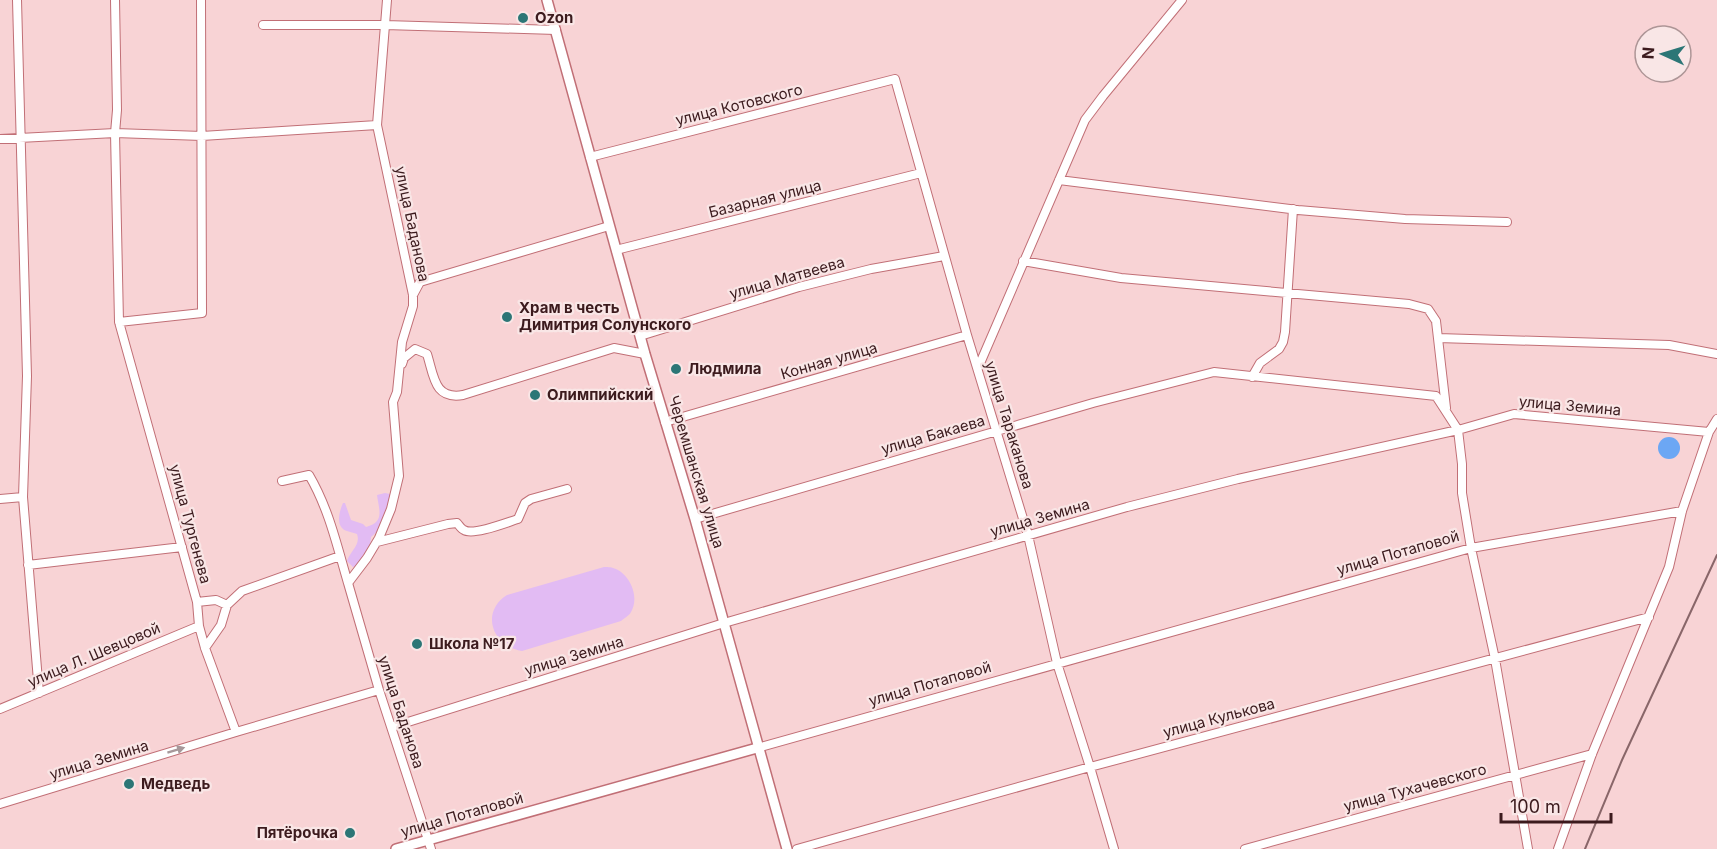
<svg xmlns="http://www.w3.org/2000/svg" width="1717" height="849" font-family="Inter,sans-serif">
	<rect width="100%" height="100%" fill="#f8d3d5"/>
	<path fill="#e2bbf3" d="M385,493L390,494C390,509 384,527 371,537C370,549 366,562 353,567L347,561C350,551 361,545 357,534C354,533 350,532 347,531C335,527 339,512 343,503H345L351,520L363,524L366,527C385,522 379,510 377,495Z
		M604,567C606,567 612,567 613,568C630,573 640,597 631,612C629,616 624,618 621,621L522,651C492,646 480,612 507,595Z"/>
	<path fill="#6ca7f4" d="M1658 448a11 11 0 1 1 22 0a11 11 0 1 1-22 0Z"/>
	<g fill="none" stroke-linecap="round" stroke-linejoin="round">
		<defs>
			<path id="minor" d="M17,0L27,376L23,497L39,693
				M115,0L117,110L115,133L119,322L197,602L199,626L205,648L236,732
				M387,0L377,125L413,295V306L402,342L397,392L393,402L399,476L391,509L379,538L367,558L348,583L379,690L431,849
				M263,25H385L556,30
				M0,139L115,133L202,136L377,125
				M590,157L895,79L967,335L1028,535L1057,663L1090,767L1114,849
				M1059,180L1298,210L1405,219L1507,222
				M616,250L921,173
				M1023,261L1121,278L1409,304L1428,309L1436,321L1446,408
				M413,295L420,282L609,226
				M119,322L202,313L201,0
				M640,336L799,287L871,269L944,256
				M1438,338L1669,345L1717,354
				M402,364L404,358L415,349L427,354C434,376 434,400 463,395L614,348L645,354
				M978,368L1085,120L1103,96L1182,0
				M1252,377L1260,363L1279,349L1283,342L1285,332L1293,209
				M665,422L967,335
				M282,481L309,475C329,509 337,546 348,583
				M0,499L23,497
				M695,519L1093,403L1214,372L1436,396L1458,430L1462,464V493L1471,548L1495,659L1528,849
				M377,542L448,524L457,523C459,525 461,529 464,530C473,536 508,522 518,519L525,503L531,499L567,489
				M28,565L182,547
				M197,602L216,600L227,605
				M205,648L221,625L227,605L242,591L340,556
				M0,709L199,626
				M392,727L724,623L1127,507L1238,479L1458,430L1514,414L1709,432
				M757,748L1471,548L1682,511
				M0,804L236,732L379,690
				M797,849L1090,767L1649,617
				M1245,849L1592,754
				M1558,849L1592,754L1669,567L1682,511L1709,432L1717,419"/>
			<path id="major" d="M547,0L645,354L695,519L787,849
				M396,849L757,748"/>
		</defs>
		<use href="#minor" stroke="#c16f76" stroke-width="10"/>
		<use href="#major" stroke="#c16f76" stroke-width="12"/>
		<use href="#minor" stroke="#fff" stroke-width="8"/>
		<use href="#major" stroke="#fff" stroke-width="9"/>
		<path stroke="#896669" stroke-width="2" d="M1585,849L1622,760L1717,555"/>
	</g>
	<defs><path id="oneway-solid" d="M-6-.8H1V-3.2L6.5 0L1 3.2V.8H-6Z" transform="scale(1.5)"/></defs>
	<use fill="#a7989a" href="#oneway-solid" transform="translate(176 750) rotate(-17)"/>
	<g fill="#2c7676" stroke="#f9e6e6" stroke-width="2">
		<circle cx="523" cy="18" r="6"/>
		<circle cx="507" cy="317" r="6"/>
		<circle cx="676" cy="369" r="6"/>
		<circle cx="535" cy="395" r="6"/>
		<circle cx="417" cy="644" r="6"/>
		<circle cx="129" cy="784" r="6"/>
		<circle cx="350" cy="833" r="6"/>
	</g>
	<g text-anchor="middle" stroke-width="4.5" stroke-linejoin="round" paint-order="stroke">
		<g font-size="15" font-weight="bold" fill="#3c1b1e" stroke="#f9e6e6" text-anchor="start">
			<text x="535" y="23">Ozon</text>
			<text x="519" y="313">Храм в честь<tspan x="519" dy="17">Димитрия Солунского</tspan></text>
			<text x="688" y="374">Людмила</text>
			<text x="547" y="400">Олимпийский</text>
			<text x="429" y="649">Школа №17</text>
			<text x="141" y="789">Медведь</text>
			<text x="338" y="838" text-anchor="end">Пятёрочка</text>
		</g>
		<g font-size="15" fill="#3c1b1e" stroke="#f9e6e6">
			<text transform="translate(739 105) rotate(-14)" y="5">улица Котовского</text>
			<text transform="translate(765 199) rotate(-14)" y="5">Базарная улица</text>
			<text transform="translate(412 224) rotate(78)" y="5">улица Баданова</text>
			<text transform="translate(787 278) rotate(-16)" y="5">улица Матвеева</text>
			<text transform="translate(829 361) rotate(-16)" y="5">Конная улица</text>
			<text transform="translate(1570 406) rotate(5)" y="5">улица Земина</text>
			<text transform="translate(1009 425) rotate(73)" y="5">улица Тараканова</text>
			<text transform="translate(933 435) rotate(-16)" y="5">улица Бакаева</text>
			<text transform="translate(696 472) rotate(73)" y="5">Черемшанская улица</text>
			<text transform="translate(1040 518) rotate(-16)" y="5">улица Земина</text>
			<text transform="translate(190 524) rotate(75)" y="5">улица Тургенева</text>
			<text transform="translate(1398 553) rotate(-16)" y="5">улица Потаповой</text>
			<text transform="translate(94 655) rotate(-23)" y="5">улица Л. Шевцовой</text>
			<text transform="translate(574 656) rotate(-17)" y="5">улица Земина</text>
			<text transform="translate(930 684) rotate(-16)" y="5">улица Потаповой</text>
			<text transform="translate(401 712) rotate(72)" y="5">улица Баданова</text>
			<text transform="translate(1219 718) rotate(-15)" y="5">улица Кулькова</text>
			<text transform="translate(99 760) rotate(-17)" y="5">улица Земина</text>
			<text transform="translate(1415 788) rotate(-15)" y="5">улица Тухачевского</text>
			<text transform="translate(462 815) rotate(-16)" y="5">улица Потаповой</text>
		</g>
	</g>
	<g transform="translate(1663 54) rotate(274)"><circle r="28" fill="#f9e6e6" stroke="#ad9596" stroke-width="1.5"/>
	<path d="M0-4.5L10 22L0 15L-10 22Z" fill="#2c7676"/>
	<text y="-9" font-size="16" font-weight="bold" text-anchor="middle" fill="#3c1b1e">N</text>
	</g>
	<path d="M1501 813v9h110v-9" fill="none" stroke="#3c1b1e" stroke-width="3"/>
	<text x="1510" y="813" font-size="18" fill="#3c1b1e" stroke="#f9e6e6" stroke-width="4.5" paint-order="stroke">100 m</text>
</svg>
